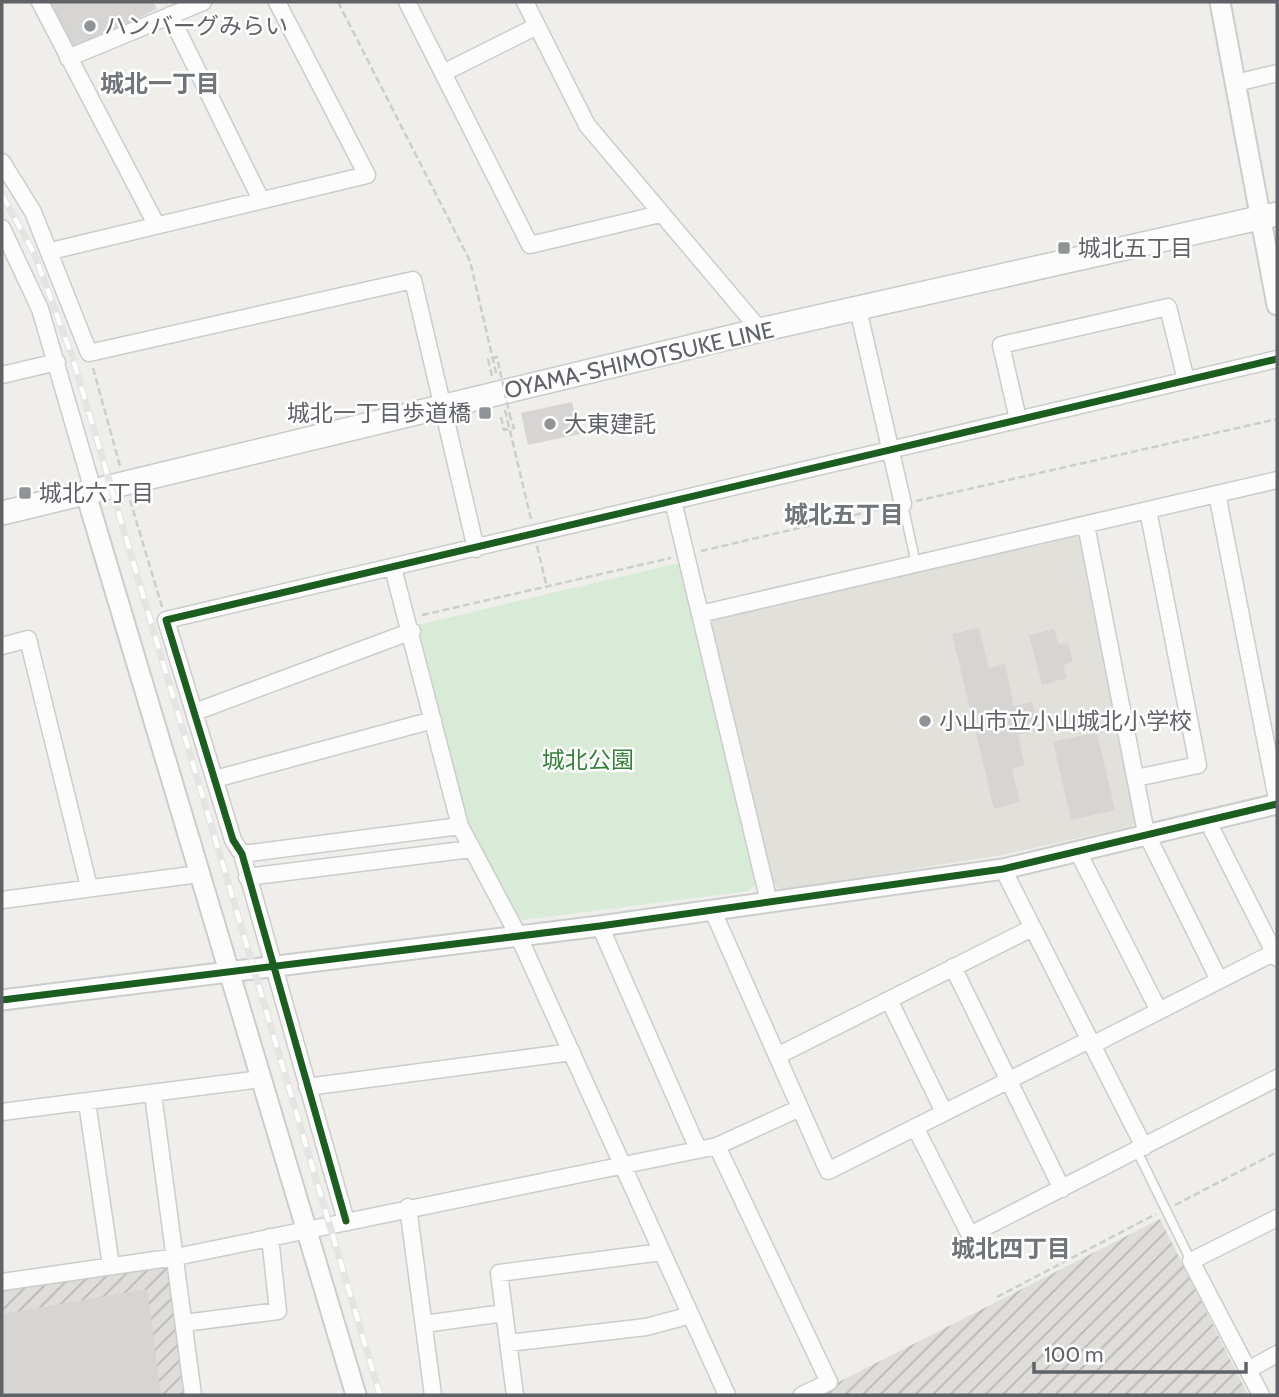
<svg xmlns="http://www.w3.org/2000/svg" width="1279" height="1397" font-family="Cabin,'Noto Sans JP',sans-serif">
	<defs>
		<pattern id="industrial-furrows" width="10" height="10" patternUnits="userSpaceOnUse" patternTransform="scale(1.75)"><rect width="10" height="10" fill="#dfddda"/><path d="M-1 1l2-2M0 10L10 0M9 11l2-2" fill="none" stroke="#b8b7b5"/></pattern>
	</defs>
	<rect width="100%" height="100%" fill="#efeeea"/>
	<path fill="url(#industrial-furrows)" d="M1160,1219L1248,1395H813Z
		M163,1265L172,1273L187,1395H2V1288Z"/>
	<path fill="#e2e0da" d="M1074,534L1083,540L1138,817L1132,826L1002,855L781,890L769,881L709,625L716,617Z"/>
	<path fill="#d8ebd6" d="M679,563L756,883L749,891L523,920L515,917L472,838L457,798L417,625Z"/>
	<path fill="#d6d5d3" d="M46,2H153L157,9L78,48L66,42Z
		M572,402L580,434L528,445L521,413Z
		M979,628L989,668L1005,664L1014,706L1032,702L1039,730L1018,735L1025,765L1012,769L1020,802L994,809L952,634Z
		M1054,629L1059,645L1068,643L1073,662L1063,665L1067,678L1042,685L1029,635Z
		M1097,732L1115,810L1071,820L1053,742Z
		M147,1289L161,1395H2V1314Z"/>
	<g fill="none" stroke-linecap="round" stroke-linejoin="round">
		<defs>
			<path id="service" d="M903,504L916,564
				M1137,1151L1191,1261"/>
			<path id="minor" d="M40,2L156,224
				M407,2L530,245L660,214
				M525,2L587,125L760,330
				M170,15L261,200
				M68,58L203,2
				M443,73L537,26
				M1236,83L1277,73
				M2,162L33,212L89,353L413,280L476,549
				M2,228L40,309L90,480L86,494
				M51,251L367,175L277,2
				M858,309L903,504
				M2,375L57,362
				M1018,419L1001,345L1168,307L1186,380
				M1217,494L1277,799
				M673,501L769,902
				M1086,525L1146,833L1219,980
				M393,568L460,826L518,935L727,1395
				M700,614L1277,480
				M2,646L28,639L89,887
				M195,712L412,631
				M1136,778L1198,765L1148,510
				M215,779L433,720
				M1208,822L1277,958
				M1078,852L1159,1011
				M242,854L460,826
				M1003,869L1144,1147
				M247,877L471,849
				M2,900L199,874
				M712,909L828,1171L1089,1040
				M600,926L698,1149
				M953,967L1062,1189
				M889,1000L944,1112
				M1092,1045L1277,951
				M777,1056L1032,928
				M307,1087L572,1052
				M153,1094L193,1395
				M87,1102L111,1266
				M2,1112L261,1079
				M915,1127L970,1235L1277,1078
				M717,1146L829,1382L802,1395
				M408,1207L433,1395
				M346,1221L242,854L233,840L166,620L1277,359
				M2,1282L176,1257L717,1146L800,1108
				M184,1323L278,1311L270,1237
				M424,1324L504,1313
				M508,1343L646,1327L691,1315
				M1248,1370L1277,1354
				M515,1395L499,1273L662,1252
				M1261,1395L1191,1261L1277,1218"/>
			<path id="tertiary" d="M1220,2L1277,305
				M86,494L356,1395
				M2,1000L600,926L1003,869L1277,804"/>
			<path id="secondary" d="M2,513L760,330L1277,214"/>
		</defs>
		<use href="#service" stroke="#cbcccc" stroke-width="11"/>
		<use href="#minor" stroke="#cbcccc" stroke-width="19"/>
		<use href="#tertiary" stroke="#cbcccc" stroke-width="23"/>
		<use href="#secondary" stroke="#cacacb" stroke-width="26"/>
		<path stroke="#cacfcc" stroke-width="2.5" stroke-dasharray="7 3.5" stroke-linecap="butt" d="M338,2L470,261L497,377
			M93,368L120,466
			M492,376L488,359L497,357L500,371
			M505,410L531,519
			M501,417L504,430L514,428L510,416
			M130,500L162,607
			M916,501L1277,419
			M537,546L547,588
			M701,551L889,507
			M422,615L671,558
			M1175,1205L1277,1152
			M997,1297L1156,1214"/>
		<use href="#service" stroke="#fdfcfc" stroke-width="8"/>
		<use href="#minor" stroke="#fdfcfc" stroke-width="16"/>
		<use href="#tertiary" stroke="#fdfcfc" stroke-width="19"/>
		<use href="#secondary" stroke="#fdfcfc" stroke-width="23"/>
		<defs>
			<path id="rail" d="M2,195L34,253L73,359L380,1395"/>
		</defs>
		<use href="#rail" stroke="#e4e4e4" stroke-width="7"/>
		<use href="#rail" stroke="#fff" stroke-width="4.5" stroke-dasharray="13" stroke-linecap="butt"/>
		<path stroke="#cacfcc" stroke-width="2.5" stroke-dasharray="7 3.5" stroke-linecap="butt" d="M500,371L510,416"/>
		<defs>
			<path id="cycleway" d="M2,1000L600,926L1003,869L1277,804
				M346,1221L242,854L233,840L166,620L1277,359"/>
		</defs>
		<use href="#cycleway" stroke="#fff" stroke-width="11"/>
		<use href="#cycleway" stroke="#1b5e20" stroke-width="7"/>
	</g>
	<g fill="#919496" stroke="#fff" stroke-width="2.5">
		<circle cx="90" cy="26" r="7"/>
		<rect x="1057" y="241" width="14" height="14" rx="3.5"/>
		<rect x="478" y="406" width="14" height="14" rx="3.5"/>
		<circle cx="550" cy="424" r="7"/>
		<rect x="18" y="486" width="14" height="14" rx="3.5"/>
		<circle cx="925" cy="721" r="7"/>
	</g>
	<g text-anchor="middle" stroke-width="5" stroke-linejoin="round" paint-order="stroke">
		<g font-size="23" fill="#5f6368" stroke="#fff" text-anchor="start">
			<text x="104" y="34">ハンバーグみらい</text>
			<text x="1078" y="256">城北五丁目</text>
			<text x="471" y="421" text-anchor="end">城北一丁目歩道橋</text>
			<text x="564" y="432">大東建託</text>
			<text x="39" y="501">城北六丁目</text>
			<text x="939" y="729">小山市立小山城北小学校</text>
		</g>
		<g font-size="23" fill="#5f6368" stroke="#fff">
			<text transform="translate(639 360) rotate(-13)" y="8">OYAMA-SHIMOTSUKE LINE</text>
		</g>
		<g font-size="23" fill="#348238" stroke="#fff">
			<text x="588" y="768">城北公園</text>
		</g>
		<g font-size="24" font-weight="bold" fill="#70757a" stroke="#fff">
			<text x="160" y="92">城北一丁目</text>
			<text x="844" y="523">城北五丁目</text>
			<text x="1011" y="1257">城北四丁目</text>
		</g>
	</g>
	<rect width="1279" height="1397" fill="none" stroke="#5f6368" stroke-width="7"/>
	<path d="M1034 1362v10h212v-10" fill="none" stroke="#5f6368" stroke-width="3.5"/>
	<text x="1044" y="1362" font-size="21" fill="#5f6368" stroke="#ffffff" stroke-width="5" paint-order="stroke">100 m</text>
</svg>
